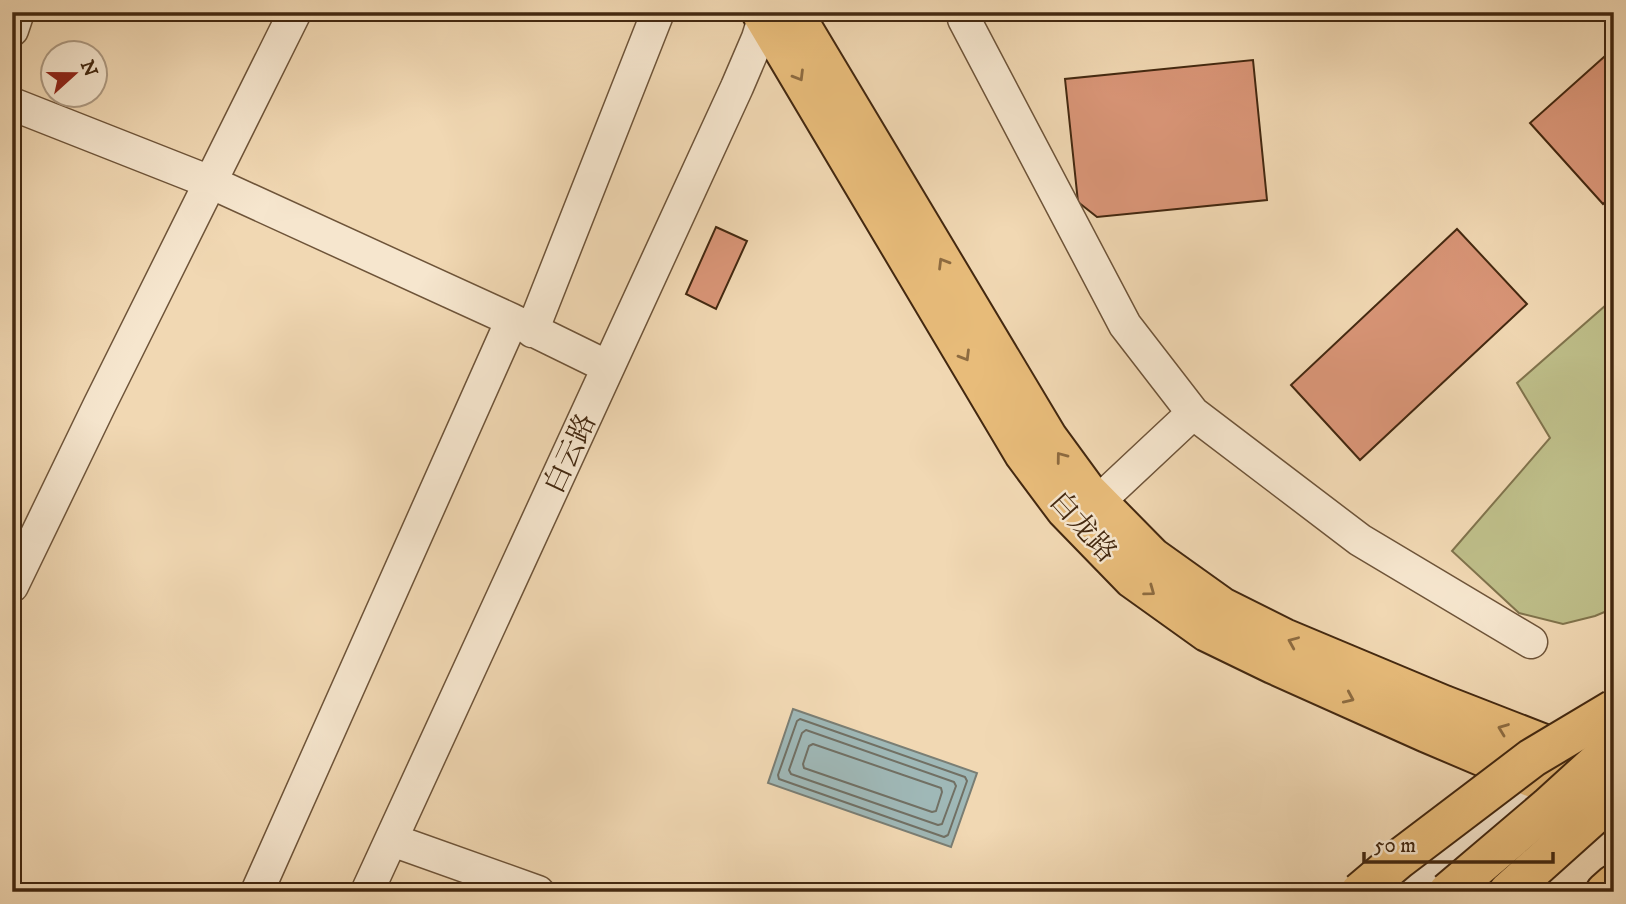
<svg xmlns="http://www.w3.org/2000/svg" width="1626" height="904" font-family="'IM FELL DW Pica','Noto Serif SC',serif">
	<rect width="100%" height="100%" fill="#f1d8b3"/>
	<filter id="stains"><feTurbulence type="fractalNoise" baseFrequency=".00286" numOctaves="4"/><feColorMatrix values="0 0 0 0 .2 0 0 0 0 .09 0 0 0 0 .02 0 0 0 .5 -.17"/></filter>
	<radialGradient id="worn" r=".72"><stop offset=".6" stop-color="#630" stop-opacity="0"/><stop offset="1" stop-color="#630" stop-opacity=".3"/></radialGradient>
	<path fill="#bebe89" stroke="#80734c" stroke-width="2" d="M1614,298V608L1595,616L1563,624L1519,613L1452,551L1550,438L1517,383Z"/>
	<path fill="#9fb8b7" stroke="#7a7e74" stroke-width="2" d="M793,709L977,773L951,847L768,783Z"/>
	<g fill="none" stroke-linecap="round" stroke-linejoin="round">
		<path stroke="#717064" stroke-width="2" d="M800,719L965,777L967,781L948,835L944,837L779,779L778,775L797,721Z
			M806,730L954,782L956,786L942,824L938,825L791,774L789,770L802,733Z
			M813,744L941,788L942,792L936,811L932,812L804,768L803,764L809,746Z"/>
	</g>
	<path fill="#d99577" stroke="#432810" stroke-width="2" d="M1614,48V194L1603,204L1530,123Z
		M1253,60L1267,200L1097,217L1078,202L1065,79Z
		M716,227L747,241L716,309L686,294Z
		M1457,229L1527,304L1360,460L1291,385Z"/>
	<g fill="none" stroke-linecap="round" stroke-linejoin="round">
		<defs>
			<path id="minor" d="M963,12L964,19L1125,325L1193,413L1360,540L1531,642
				M12,30L18,12
				M12,104L210,182L512,320L608,367
				M532,331L658,12
				M1098,502L1193,413
				M12,586L99,406L295,12
				M392,840L538,892
				M257,892L512,320
				M367,892L737,87L758,38L766,12
				M1398,892L1513,792"/>
			<path id="major" d="M761,12L1024,454L1065,509L1133,579L1207,632L1273,664L1427,733L1592,803
				M793,12L1048,438L1086,490L1152,557L1222,607L1284,638L1444,705L1575,756"/>
			<path id="highway" d="M1605,892L1614,884"/>
		</defs>
		<use href="#minor" stroke="#6e5439" stroke-width="35"/>
		<use href="#major" stroke="#432810" stroke-width="42"/>
		<use href="#highway" stroke="#432810" stroke-width="42"/>
		<use href="#minor" stroke="#f6e6ce" stroke-width="32"/>
		<use href="#major" stroke="#e8bc7a" stroke-width="38"/>
		<use href="#highway" stroke="#e8bc7a" stroke-width="38"/>
		<defs>
			<path id="major-bridge" d="M1448,892L1548,807L1614,747"/>
			<path id="highway-bridge" d="M1360,892L1399,859L1532,758L1614,709
				M1508,892L1614,797"/>
		</defs>
		<use href="#major-bridge" stroke="#432810" stroke-width="42" stroke-linecap="butt"/>
		<use href="#highway-bridge" stroke="#432810" stroke-width="42" stroke-linecap="butt"/>
		<use href="#major-bridge" stroke="#e8bc7a" stroke-width="38"/>
		<use href="#highway-bridge" stroke="#e8bc7a" stroke-width="38"/>
	</g>
	<defs><path id="oneway-chevron" d="M-2-3.5L2.5 0L-2 3.5" fill="none" stroke-width="1.6" stroke-linecap="round" stroke-linejoin="round" transform="scale(1.75)"/></defs>
	<g stroke="#8d6b40">
		<use href="#oneway-chevron" transform="translate(799 76) rotate(59)"/>
		<use href="#oneway-chevron" transform="translate(943 263) rotate(-121)"/>
		<use href="#oneway-chevron" transform="translate(965 356) rotate(59)"/>
		<use href="#oneway-chevron" transform="translate(1061 457) rotate(-127)"/>
		<use href="#oneway-chevron" transform="translate(1150 591) rotate(36)"/>
		<use href="#oneway-chevron" transform="translate(1293 642) rotate(-157)"/>
		<use href="#oneway-chevron" transform="translate(1349 698) rotate(24)"/>
		<use href="#oneway-chevron" transform="translate(1503 729) rotate(-159)"/>
	</g>
	<g text-anchor="middle" stroke-width="5" stroke-linejoin="round" paint-order="stroke">
		<g font-size="28" fill="#432810" stroke="#f6e6ce">
			<text transform="translate(569 453) rotate(-65)" y="10">白云路</text>
			<text transform="translate(1084 526) rotate(48)" y="10">白龙路</text>
		</g>
	</g>
	<rect width="1626" height="904" fill="none" stroke="#f1d8b3" stroke-width="42"/>
	<rect x="14" y="14" width="1598" height="876" fill="none" stroke="#432810" stroke-width="3.5"/>
	<rect x="21" y="21" width="1584" height="862" fill="none" stroke="#432810" stroke-width="2"/>
	<g transform="translate(74 74) rotate(69)"><circle r="33" fill="#f6e6ce" stroke="#ae9a82" stroke-width="2"/>
	<path d="M0-5L12 26L0 18L-12 26Z" fill="#8f2418"/>
	<text y="-10" font-size="19" font-weight="bold" text-anchor="middle" fill="#432810">N</text>
	</g>
	<path d="M1364 852v10h189v-10" fill="none" stroke="#432810" stroke-width="3.5"/>
	<text x="1374" y="852" font-size="21" fill="#432810" stroke="#f6e6ce" stroke-width="5" paint-order="stroke">50 m</text>
	<rect width="100%" height="100%" filter="url(#stains)"/>
	<rect width="100%" height="100%" fill="url(#worn)"/>
</svg>
